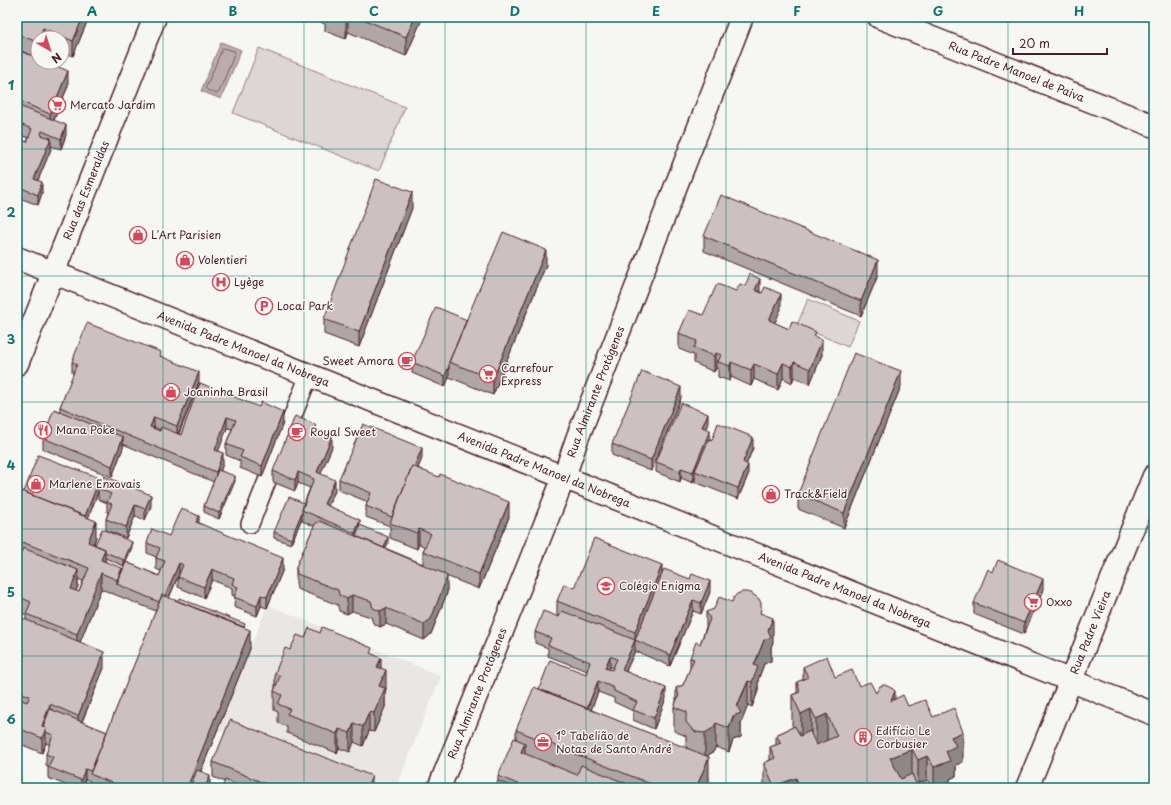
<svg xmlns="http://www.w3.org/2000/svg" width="1171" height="805" font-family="'Playpen Sans',sans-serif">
	<rect width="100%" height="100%" fill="#f6f6f2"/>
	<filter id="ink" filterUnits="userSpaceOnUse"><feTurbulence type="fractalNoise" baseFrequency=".025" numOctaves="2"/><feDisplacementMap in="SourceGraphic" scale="8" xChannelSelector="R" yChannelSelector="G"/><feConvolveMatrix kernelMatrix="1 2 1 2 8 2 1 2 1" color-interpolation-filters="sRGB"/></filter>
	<g filter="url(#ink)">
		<path fill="#e9e6e3" d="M268,605L441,676L396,788H364L217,730Z"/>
		<path fill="#ddd6d5" stroke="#947a80" d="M259,48L405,107L379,171L233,113Z
			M808,299L859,321L848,347L797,325Z"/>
		<path fill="#bbadae" stroke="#8e747a" d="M221,42L241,50L221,99L201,91Z"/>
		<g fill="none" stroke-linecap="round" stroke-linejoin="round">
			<path stroke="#77585f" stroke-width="1" d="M223,48L234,51L235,53L219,92L217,94L207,90L206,88Z"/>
			<defs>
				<path id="lane" d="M250,524L309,375"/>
				<g id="street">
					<path id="s1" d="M879,17L1154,126"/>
					<path id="s2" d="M17,364L155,17"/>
					<path id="s3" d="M439,788L564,477L577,439L742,17"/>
				</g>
				<g id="secondary">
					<path id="s4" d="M17,258L1154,714"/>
					<path id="s5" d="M1027,788L1154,476"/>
				</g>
			</defs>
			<use href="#lane" stroke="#4a1f2b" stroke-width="20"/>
			<use href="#street" stroke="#4a1f2b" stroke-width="25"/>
			<use href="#secondary" stroke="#4a1f2b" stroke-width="25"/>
			<use href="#lane" stroke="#f6f6f2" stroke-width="17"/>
			<use href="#street" stroke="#f6f6f2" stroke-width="22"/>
			<use href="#secondary" stroke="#f6f6f2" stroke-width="22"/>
		</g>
		<path fill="#afa6a5" stroke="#4a1f2b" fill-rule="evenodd" d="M17,17H89L73,56L62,52V38H38V56L37,58L17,49Z
			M293,17H308L306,22Z
			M309,17H422V19L406,56L348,32L346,39L325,31V24Z
			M17,50L68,86L54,120L66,135L61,149L51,146V149L38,180L42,193L38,205L17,197V138L27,142L29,138L17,134Z
			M412,208L359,347L324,334V319Z
			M704,236L878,275L861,316L704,251Z
			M546,265L493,395L449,377L445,387L412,373V362L467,320Z
			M736,291L760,292L781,309L774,323L789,329L816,337L822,355L810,384L794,377L792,383L783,378L778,390L754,379L751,386L731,377L730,381L718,377V369L716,368L714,372L694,363V355L679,349V333Z
			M161,356L199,382L179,434L181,435L200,383L283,423L262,477L240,468V461L226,455V444L232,429L227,428L218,451L223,464L220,470L235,481L219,519L204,512V506L214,482L123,444V448L112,477L43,449V438L60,412V407L74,374L72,373V362ZM154,427L160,430V431L154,429Z
			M901,386L844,528L798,509V494Z
			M681,398L651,471L612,455V444Z
			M708,425L706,428L710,439L753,448L746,464L748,475L738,499L695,482V477L693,483L681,478L680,482L656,472V462Z
			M316,430L332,447L320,474L335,491L328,506L360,525L388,543L385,548L423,564V551L425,547L419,544L417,549L390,538V526L366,517V506L368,502L339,490V479L422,458L418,468L509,517L479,589L446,576L447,593L431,634L424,640L386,624L380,627L373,623L371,617L352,611L347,614L339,611L338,605L297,589L296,583V567L314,526L302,521V518L291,544L274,538V532L304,503L310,488L298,483L295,491L273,482V471Z
			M100,485L151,506L145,520L135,516L126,538L106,530V519L108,513L107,512V503L98,499V492L88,518L96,537L94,544L132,547L126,562L159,576L161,571L156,569V557L147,553V543L169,536L199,523L283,569L267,608L261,606L257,616L234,607L235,596L232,595V588L212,580L204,598L178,587V577L180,574H179L169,598L245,628L250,649L201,771L210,786L209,788H90V781L85,779L82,788H73L48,778V767L49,766L46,765V754L50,745L46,743L42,753L18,743L17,745V616L26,620V615L17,611V503L24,492ZM105,558L124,566L122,572L105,561ZM78,579L83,581L79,592L76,591L78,586ZM101,589L156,611L107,732L82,722L104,668L80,642Z
			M662,573L710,592L701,614L693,611L670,666L635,651L626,671L666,698L654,729L633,720V711L614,702V698L598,692L591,710L688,749L686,746V736L674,731V707L676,702V688L683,685L690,669V658L700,644L706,627V612L761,614L773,642L771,647V661L764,664L758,680V691L752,707L748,705L741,723V737L733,740L729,752L716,747L713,752L707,756L709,781L706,788H495L498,781V776L516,739V730L539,689L586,674L587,671L548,656V648L535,643V632L557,617V601L574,588ZM610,667L613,668L612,670L609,669Z
			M1043,590L1024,634L974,614V603Z
			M305,638L372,654L381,669L386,689L385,692V707L374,732L369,731L363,746L354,742L350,752L339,748L337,753L287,733V727L278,723V712L274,710V691L275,689V673L290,650Z
			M803,667L859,686L876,693L895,699L908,706L933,717L963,762L956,765V776L950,779V788H764V763L770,760V747L776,745V735L793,727L792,725V695L797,693V682L803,680Z
			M213,762L372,788H222L225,782L213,777Z"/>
		<path fill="#8f8786" stroke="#4a1f2b" d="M83,17H89L73,56V41Z
			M306,17H308L306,22Z
			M347,17H348V32L346,39V20Z
			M415,17H422V19L406,56V37Z
			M43,28V38H39Z
			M38,41V56L37,58V42Z
			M68,71V86L50,129V114Z
			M66,125V135L61,149V139Z
			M51,138V149L34,190V179Z
			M42,182V193L38,205V195Z
			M412,192V208L359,347V332Z
			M546,250V265L493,395V379Z
			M878,260V275L861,316V301Z
			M760,279V294L755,290Z
			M781,294V309L769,336V320Z
			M822,340V355L810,384V369Z
			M716,353V368L714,372V356Z
			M731,362V377L730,381V366Z
			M794,362V377L792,383V367Z
			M783,363V378L778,390V374Z
			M754,364V379L751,386V370Z
			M449,366V377L445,387V376Z
			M901,371V386L844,528V513Z
			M199,372V382L177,437V426Z
			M681,387V398L651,471V460Z
			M283,412V423L262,477V466Z
			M708,414V425L702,437V427Z
			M154,417V427L150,438V427Z
			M227,417V428L215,461V450Z
			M710,430V441L695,471V477L693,483V472Z
			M332,436V447L317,483V472Z
			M123,437V448L112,477V466Z
			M753,437V448L743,473V462Z
			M422,448V458L395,525L394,517Z
			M223,453V464L216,483V472Z
			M748,465V475L738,499V488Z
			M681,468V478L680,482V471Z
			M298,472V483L295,491V480Z
			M235,476V481L219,519V513Z
			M100,478V488H98V492L85,527V516Z
			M335,480V491L324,515V504Z
			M151,495V506L145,520V509Z
			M509,502V517L479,589V574Z
			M135,505V516L126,538V527Z
			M302,512V518L291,544V539Z
			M199,516V527L196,522Z
			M360,520V530L355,538V533Z
			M96,521V537L88,557V542Z
			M419,529V544L417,549V533Z
			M388,537V543L383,555V550Z
			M132,542V547L124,566V560Z
			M105,549V564L101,574V589L77,650V634L101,560Z
			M283,558V569L267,608V597Z
			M179,563V574L162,614V603Z
			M662,565V584L635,640V632Z
			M122,568V584H117V580Z
			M212,569V580L204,598V587Z
			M78,570V586L71,604V589Z
			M447,577V593L431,634L424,640V624Z
			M1043,579V590L1024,634V623Z
			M710,581V592L701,614V603Z
			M261,595V606L257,616V606Z
			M352,595V611L347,614V599Z
			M693,600V611L670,666V655Z
			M386,608V624L380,627V611Z
			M773,618V642L771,647V661L764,664L758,680V691L752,707V682L754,665Z
			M250,630V649L194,788H187Z
			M635,640V651L622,680V670Z
			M104,652V668L78,731V716Z
			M610,656V667L605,678V668Z
			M381,658V677L377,667Z
			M386,670V689L385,692V707L374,732V713L379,686Z
			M598,681V692L583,731V720Z
			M748,681V705L741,723V737L733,740L729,752V728Z
			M666,688V698L654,729V718Z
			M895,691V721L891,701Z
			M50,704V720L46,730V743L42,753V726Z
			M811,709V739L801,744V714Z
			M369,712V731L363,746V727Z
			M827,714V744L816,749V719Z
			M354,723V742L350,752V733Z
			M716,723V747L713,752L705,757V733Z
			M18,728V743L17,745V729Z
			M339,729V748L337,753V734Z
			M963,732V762L956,765V776L950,779V788H934V767L946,751L951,737Z
			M525,743V758L521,752Z
			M912,749V779L890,788V758Z
			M927,756V786L918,788V760Z
			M709,757V781L706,788H696Z
			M85,769V779L82,788H81V780Z
			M210,775V786L209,788H205Z
			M372,776V788H367Z
			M796,778V788H774V786Z"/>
		<path fill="#ccc1c0" stroke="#4a1f2b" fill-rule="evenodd" d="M17,17H83L73,41L43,28L39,38H38L37,42L17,34Z
			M339,17H347L346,20Z
			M358,17H415L406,37Z
			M17,50L38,58V62H47L68,71L50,114L17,100Z
			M17,105L66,125L61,139L42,131L41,135L51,138L34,179L42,182L38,195L17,186V138L27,142L32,129L17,123Z
			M376,179L412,192L359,332L324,319Z
			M721,195L878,260L861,301L704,236Z
			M503,232L546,250L493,379L449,362Z
			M750,274L760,279L755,290L762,293L765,287L781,294L769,320L789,329L792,321L816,332L814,336L822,340L810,369L794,362L792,367L783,363L778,374L754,364L751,370L731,362L730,366L718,362L721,355L716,353L714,356L694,348L697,341L679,333L689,310L703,315L717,284L736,291L740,284L745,286Z
			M436,307L467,320L449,362V366L445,376L412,362Z
			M87,323L161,352L160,356L199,372L177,426L154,417L150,427L160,431L161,427L181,435L200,383L259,407L261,402L283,412L262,466L240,457L243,451L226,444L236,420L227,417L215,450L223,453L216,472L60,407L77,364L72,362Z
			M854,353L901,371L844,513L798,494Z
			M642,371L681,387L651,460L612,444Z
			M681,403L708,414L702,427L710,430L693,472L681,468L680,471L656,462Z
			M54,409L123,437L112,466L43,438Z
			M295,416L316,425L314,429L332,436L317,472L335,480L324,504L360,520L355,533L302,510L314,479L298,472L295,480L273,471Z
			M718,423L753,437L743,462L748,465L738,488L695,471L709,439L712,440Z
			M363,424L422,448L414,467L412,466L392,517L366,506L371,493L339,479Z
			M38,455L100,478L85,516L24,492Z
			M412,466L439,477L440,474L509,502L479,574L423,551L431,534L419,529L417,533L390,523Z
			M218,470L235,476L219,513L204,506Z
			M104,476L151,495L145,509L135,505L126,527L106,519L112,504L107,502L111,494L98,488Z
			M22,491L96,521L88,542L105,549L101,560L122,568L117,580L101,573L77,634L26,614L31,602L17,596V551L21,553L23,548L78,570L71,589L79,592L89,568L17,540V503Z
			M289,497L304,503L302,510V512L291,539L274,532Z
			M181,508L199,516L196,522L283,558L267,597L261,595L257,606L234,597L238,587L232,584L234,578L212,569L204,587L178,577L183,565L179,563L165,596L162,595L159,602L117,584L126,562L159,576L165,561L156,558L160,548L147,543L152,529L169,536Z
			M320,521L445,574L447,577L431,619L424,624L386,608L380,611L373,608L371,601L352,595L347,599L339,595L338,590L297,574L296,567L315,524Z
			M360,525L388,537L384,548L356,536Z
			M102,529L132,542L124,560L105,552V549L95,545Z
			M594,538L662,565L635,632L557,601L564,584L574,588Z
			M998,560L1043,579L1024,623L974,603L988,569L993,572Z
			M664,569L690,579L692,574L710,581L701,603L693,600L670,655L635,640Z
			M742,592H747L751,593L759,599L761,603V609L760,613L773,618L768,630L771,637L764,640L754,665L758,667L752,682L748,681L737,706L741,713L733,716L729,728L716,723L713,728L705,733L696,732L692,729L686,722V716L687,712L674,707L679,695L676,688L683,685L694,659L690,658L696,642L700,644L710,619L706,612L714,609L719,597L732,602L734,597L737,594Z
			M162,595L250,630L187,788H124L90,774Z
			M179,598L245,624L244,627L178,601Z
			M543,611L559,617L562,611L635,640L622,670L666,688L654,718L633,710L637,702L614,691V688L598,681L587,708L539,689L550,660L586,674L590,662L548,645L551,638L535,632ZM610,656L617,659L612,670L605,668Z
			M17,616L104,652L78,716L50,704L42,726L46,728L42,738L18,728L17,729V698L27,702L30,696L17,691Z
			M322,627L372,648L370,653L381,658L377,667L386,670L379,686L385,688L374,713L369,712L363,727L354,723L350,733L339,729L337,734L287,714L290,709L278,704L282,695L274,691L280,676L275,673L285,648L290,650L297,635L305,638L309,628L320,633Z
			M827,656L835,677L852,670L859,686L870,682L876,693L880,686L883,685H885L893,689L895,691L891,701L903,695L908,706L925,700L933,717L954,708L963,732L951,737L956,746L946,751L950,761L934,767L927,756L918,760L912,749L890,758L901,779L912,774L916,784L928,780L931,788H820L819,786L814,788H800L796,778L774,786L764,763L775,758L770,747L781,743L776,735L795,726L800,736L810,731L816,745L837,736L827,714L816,719L811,709L801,714L792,695L800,692L797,682L808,677L803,667Z
			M534,687L709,757L696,788H661L516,730Z
			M50,709L107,732L91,771L85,769L81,780L48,767L53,757L46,754L53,735L46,732V728L43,727Z
			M230,720L372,776L367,788H276L213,762Z
			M514,738L525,743L521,752L577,775L581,765L635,787L634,788H527L498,776Z
			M197,770L210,775L205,788H190Z
			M225,780L243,788H222Z
			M498,781L516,788H495Z"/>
	</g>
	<path fill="none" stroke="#0f766e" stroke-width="1" stroke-opacity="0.55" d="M163,17V788M304,17V788M445,17V788M586,17V788M726,17V788M867,17V788M1008,17V788M17,149H1154M17,276H1154M17,402H1154M17,529H1154M17,656H1154"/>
	<defs>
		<symbol id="supermarket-ring" viewBox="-11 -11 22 22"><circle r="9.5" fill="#f6f6f2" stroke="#d1495b" stroke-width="1.5"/><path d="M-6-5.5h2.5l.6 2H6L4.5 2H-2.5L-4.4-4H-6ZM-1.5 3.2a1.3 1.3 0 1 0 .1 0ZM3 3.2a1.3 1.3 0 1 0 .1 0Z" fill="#d1495b"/></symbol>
		<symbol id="shop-ring" viewBox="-11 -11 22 22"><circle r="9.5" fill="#f6f6f2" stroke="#d1495b" stroke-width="1.5"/><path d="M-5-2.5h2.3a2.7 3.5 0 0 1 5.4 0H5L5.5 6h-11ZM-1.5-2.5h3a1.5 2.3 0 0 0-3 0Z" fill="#d1495b"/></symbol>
		<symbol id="hospital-ring" viewBox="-11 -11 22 22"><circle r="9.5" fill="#f6f6f2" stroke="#d1495b" stroke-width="1.5"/><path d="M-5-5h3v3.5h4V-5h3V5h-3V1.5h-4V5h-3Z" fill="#d1495b"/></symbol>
		<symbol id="parking-ring" viewBox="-11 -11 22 22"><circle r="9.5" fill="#f6f6f2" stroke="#d1495b" stroke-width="1.5"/><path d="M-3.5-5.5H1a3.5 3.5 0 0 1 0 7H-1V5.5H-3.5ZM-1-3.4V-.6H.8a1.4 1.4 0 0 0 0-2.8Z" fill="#d1495b"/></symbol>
		<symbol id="cafe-ring" viewBox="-11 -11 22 22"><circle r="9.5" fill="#f6f6f2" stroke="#d1495b" stroke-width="1.5"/><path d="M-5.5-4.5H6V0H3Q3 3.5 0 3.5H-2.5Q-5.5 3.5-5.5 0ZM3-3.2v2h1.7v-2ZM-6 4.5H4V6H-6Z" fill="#d1495b"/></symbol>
		<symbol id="restaurant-ring" viewBox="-11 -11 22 22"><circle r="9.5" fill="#f6f6f2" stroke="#d1495b" stroke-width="1.5"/><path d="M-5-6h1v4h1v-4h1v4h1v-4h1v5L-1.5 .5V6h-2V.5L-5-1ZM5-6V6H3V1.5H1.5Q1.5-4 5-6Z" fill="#d1495b"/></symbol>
		<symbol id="school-ring" viewBox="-11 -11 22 22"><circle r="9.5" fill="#f6f6f2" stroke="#d1495b" stroke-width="1.5"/><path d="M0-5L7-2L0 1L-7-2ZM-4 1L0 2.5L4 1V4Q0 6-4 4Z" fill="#d1495b"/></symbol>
		<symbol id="building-ring" viewBox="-11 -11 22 22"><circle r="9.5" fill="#f6f6f2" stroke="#d1495b" stroke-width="1.5"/><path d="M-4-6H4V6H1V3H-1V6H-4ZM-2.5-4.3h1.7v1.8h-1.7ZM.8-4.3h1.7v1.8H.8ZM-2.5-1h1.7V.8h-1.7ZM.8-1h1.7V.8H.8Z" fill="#d1495b"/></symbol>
		<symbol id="office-ring" viewBox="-11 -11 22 22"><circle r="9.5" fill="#f6f6f2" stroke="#d1495b" stroke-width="1.5"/><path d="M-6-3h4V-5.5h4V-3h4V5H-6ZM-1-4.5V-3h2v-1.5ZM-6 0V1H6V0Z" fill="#d1495b"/></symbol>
	</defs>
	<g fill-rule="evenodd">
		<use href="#supermarket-ring" x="47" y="95" width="20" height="20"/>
		<use href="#shop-ring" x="128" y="225" width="20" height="20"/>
		<use href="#shop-ring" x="175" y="250" width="20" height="20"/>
		<use href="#hospital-ring" x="211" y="272" width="20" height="20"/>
		<use href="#parking-ring" x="254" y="296" width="20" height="20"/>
		<use href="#cafe-ring" x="397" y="351" width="20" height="20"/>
		<use href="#supermarket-ring" x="478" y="364" width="20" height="20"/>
		<use href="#shop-ring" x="161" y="382" width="20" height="20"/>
		<use href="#restaurant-ring" x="33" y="420" width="20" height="20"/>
		<use href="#cafe-ring" x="287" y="422" width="20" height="20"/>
		<use href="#shop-ring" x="26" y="474" width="20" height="20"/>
		<use href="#shop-ring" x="761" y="484" width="20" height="20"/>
		<use href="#school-ring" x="596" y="576" width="20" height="20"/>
		<use href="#supermarket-ring" x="1023" y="592" width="20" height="20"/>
		<use href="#building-ring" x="853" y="727" width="20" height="20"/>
		<use href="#office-ring" x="533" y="732" width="20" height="20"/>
	</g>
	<g text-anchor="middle" stroke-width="3" stroke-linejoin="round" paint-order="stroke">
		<g font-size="11" fill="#4a1f2b" stroke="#f6f6f2">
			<text dy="4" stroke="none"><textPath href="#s1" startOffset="148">Rua Padre Manoel de Paiva</textPath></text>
			<text dy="4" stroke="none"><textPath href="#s2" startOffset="187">Rua das Esmeraldas</textPath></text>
			<text dy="4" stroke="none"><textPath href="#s4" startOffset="244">Avenida Padre Manoel da Nobrega</textPath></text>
			<text dy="4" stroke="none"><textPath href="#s3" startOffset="426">Rua Almirante Protógenes</textPath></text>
			<text dy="4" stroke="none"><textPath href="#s4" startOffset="568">Avenida Padre Manoel da Nobrega</textPath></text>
			<text dy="4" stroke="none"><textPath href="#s4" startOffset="892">Avenida Padre Manoel da Nobrega</textPath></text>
			<text dy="4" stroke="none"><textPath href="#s5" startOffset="168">Rua Padre Vieira</textPath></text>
			<text dy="4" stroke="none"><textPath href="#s3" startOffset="102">Rua Almirante Protógenes</textPath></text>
		</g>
		<g font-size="11" fill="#4a1f2b" stroke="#f6f6f2" text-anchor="start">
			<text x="70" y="109">Mercato Jardim</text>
			<text x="151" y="239">L'Art Parisien</text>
			<text x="198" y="264">Volentieri</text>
			<text x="234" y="286">Lyège</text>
			<text x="277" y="310">Local Park</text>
			<text x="394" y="365" text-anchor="end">Sweet Amora</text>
			<text x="501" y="372">Carrefour<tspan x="501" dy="13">Express</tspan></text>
			<text x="184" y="396">Joaninha Brasil</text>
			<text x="56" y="434">Mana Poke</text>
			<text x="310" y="436">Royal Sweet</text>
			<text x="49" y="488">Marlene Enxovais</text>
			<text x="784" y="498">Track&amp;Field</text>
			<text x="619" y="590">Colégio Enigma</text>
			<text x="1046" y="606">Oxxo</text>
			<text x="876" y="735">Edifício Le<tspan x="876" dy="13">Corbusier</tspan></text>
			<text x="556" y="740">1º Tabelião de<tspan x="556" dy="13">Notas de Santo André</tspan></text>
		</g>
	</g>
	<rect width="1171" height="805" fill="none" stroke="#f6f6f2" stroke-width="44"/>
	<g transform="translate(50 50) rotate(141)"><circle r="19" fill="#f6f6f2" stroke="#b1a0a2"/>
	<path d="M0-3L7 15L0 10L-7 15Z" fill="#d1495b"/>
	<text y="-6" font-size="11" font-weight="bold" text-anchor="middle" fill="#4a1f2b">N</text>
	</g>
	<path d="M1013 48v6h94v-6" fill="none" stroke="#4a1f2b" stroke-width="2"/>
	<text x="1019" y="48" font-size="12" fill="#4a1f2b" stroke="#f6f6f2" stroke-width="3" paint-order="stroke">20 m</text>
	<rect x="22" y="22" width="1127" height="761" fill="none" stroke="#0f766e" stroke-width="1.5"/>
	<g font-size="13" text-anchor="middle" font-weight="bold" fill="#0f766e">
		<text x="92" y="16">A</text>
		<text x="233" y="16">B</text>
		<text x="374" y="16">C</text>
		<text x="515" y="16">D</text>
		<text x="656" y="16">E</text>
		<text x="797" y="16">F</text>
		<text x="938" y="16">G</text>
		<text x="1079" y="16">H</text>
		<text x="11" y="90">1</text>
		<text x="11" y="217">2</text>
		<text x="11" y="344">3</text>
		<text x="11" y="470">4</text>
		<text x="11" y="597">5</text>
		<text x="11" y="724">6</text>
	</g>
</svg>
